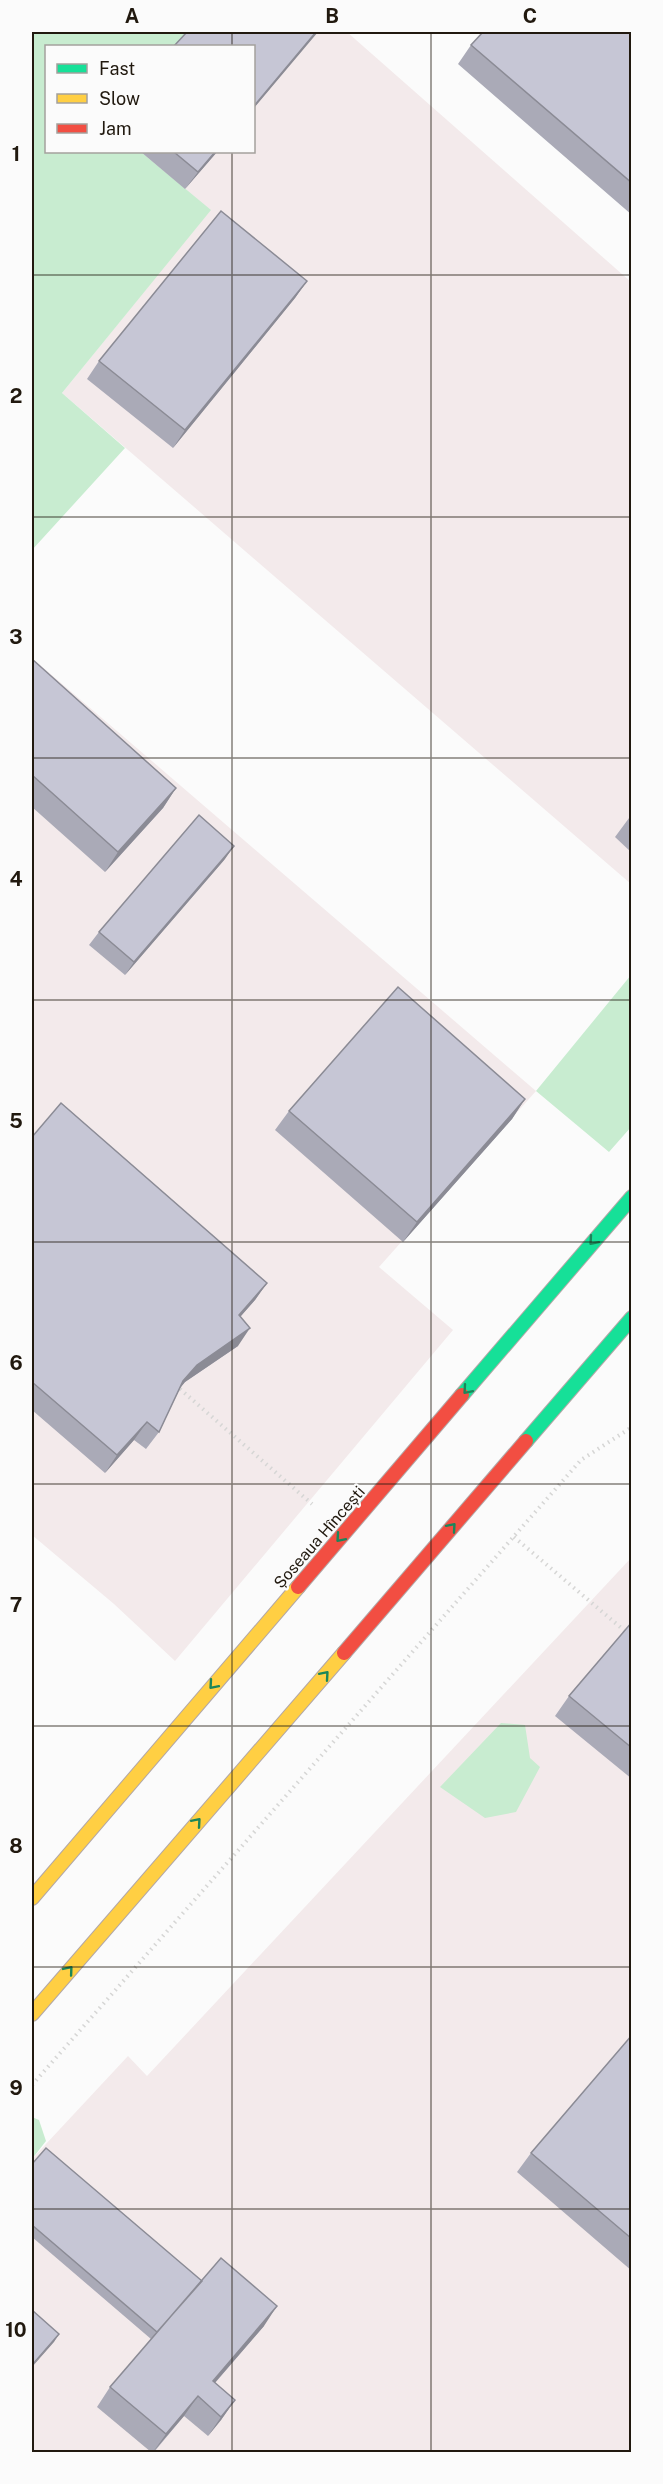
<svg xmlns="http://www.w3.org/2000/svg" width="663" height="2484" font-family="'Public Sans',sans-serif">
	<rect width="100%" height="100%" fill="#fbfbfb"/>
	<path fill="#f3eaeb" d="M189,32H347L631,282V884L62,393L210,210L141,152H254V46Z
		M32,658L536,1091L379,1267L453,1330L175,1661L114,1604L32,1535Z
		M631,1558V2452H32V2159L128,2056L147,2076Z"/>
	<path fill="#c8ecd0" d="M32,32H189L177,46H46V152H141L211,210L62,393L125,448L32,550Z
		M631,975V1127L609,1152L536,1091Z
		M501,1723L525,1725L530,1758L540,1767L516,1812L485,1818L440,1787Z
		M32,2117L39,2120L46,2141L32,2159Z"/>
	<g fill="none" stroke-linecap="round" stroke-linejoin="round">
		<defs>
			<path id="fast" d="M462,1395L632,1197
				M526,1441L632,1318"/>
			<path id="slow" d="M32,1898L298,1587
				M32,2014L344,1653"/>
			<path id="jam" d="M298,1587L462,1395
				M344,1653L526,1441"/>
		</defs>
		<use href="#fast" stroke="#b2a7a7" stroke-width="16"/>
		<use href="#slow" stroke="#b2a7a7" stroke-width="16"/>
		<use href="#jam" stroke="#b2a7a7" stroke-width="16"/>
		<path stroke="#d6d6d5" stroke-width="4" stroke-dasharray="1.5 4.5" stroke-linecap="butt" d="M180,1389L312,1504
			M514,1537L626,1632
			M32,2085L581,1460L632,1427"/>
		<use href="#fast" stroke="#16e098" stroke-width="14"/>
		<use href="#slow" stroke="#ffcf43" stroke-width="14"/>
		<use href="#jam" stroke="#f24e42" stroke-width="14"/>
	</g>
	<path fill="#aaaab7" d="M632,32V215L458,64L471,45Z
		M141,152H217L185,189Z
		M307,281L295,298L173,448L87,379L99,361Z
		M32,659L176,788L163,808L105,872L32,807Z
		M632,814V853L615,837Z
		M225,859L125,975L89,945L99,932Z
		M525,1099L512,1119L403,1242L275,1130L289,1111Z
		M32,1137L267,1283L255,1300L240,1317L238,1346L185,1382L180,1388L159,1432L146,1449L134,1440L105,1473L32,1410Z
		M632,1622V1779L555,1716L569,1696Z
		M632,2035V2271L517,2172L531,2153Z
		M32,2164L202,2281L264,2326L215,2383L235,2400L221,2420L208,2436L184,2416L154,2452H151L97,2407L110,2387L151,2339L32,2237Z"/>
	<path fill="#8b8b95" d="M316,32H318L254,108V106Z
		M215,152H217L185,189L198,172Z
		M307,281L295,298L173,448L185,430Z
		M176,788L163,808L105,872L118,852Z
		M234,846L225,859L125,975L134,962Z
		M525,1099L512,1119L403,1242L417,1222Z
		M267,1283L255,1300L226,1333L239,1315Z
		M250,1328L238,1346L185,1382L171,1399L183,1381L197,1365Z
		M147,1422L134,1440L105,1473L117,1455Z
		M277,2306L264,2326L199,2401L213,2381Z
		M59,2334L54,2342L32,2367V2366Z
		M198,2396L184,2416L153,2452L166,2434Z
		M235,2400L221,2420L208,2436L221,2417Z"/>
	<path fill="#c6c6d5" stroke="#8b8b95" stroke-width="1.5" d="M187,32H316L254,106V46H174Z
		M483,32H632V183L471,45Z
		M174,152H215L198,172Z
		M221,211L307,281L185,430L99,361Z
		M32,659L176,788L118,852L32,775Z
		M199,815L234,846L134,962L99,932Z
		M398,987L525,1099L417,1222L289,1111Z
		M61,1103L267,1283L239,1315L250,1328L197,1365L183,1381L159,1432L147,1422L117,1455L32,1382V1137Z
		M632,1622V1748L569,1696Z
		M632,2035V2239L531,2153Z
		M46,2148L202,2281L157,2332L32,2225V2164Z
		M221,2258L277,2306L213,2381L235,2400L221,2417L198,2396L166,2434L110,2387Z
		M32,2310L59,2334L33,2364L32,2362Z"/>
	<defs><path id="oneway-chevron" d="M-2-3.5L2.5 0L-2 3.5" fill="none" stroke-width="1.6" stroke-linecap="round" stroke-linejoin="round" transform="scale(1.5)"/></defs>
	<g stroke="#1b865a">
		<use href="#oneway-chevron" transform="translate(593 1241) rotate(131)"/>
		<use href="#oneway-chevron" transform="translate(467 1390) rotate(131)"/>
		<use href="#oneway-chevron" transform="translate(452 1527) rotate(-49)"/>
		<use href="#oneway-chevron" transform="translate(340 1538) rotate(131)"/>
		<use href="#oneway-chevron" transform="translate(325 1675) rotate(-49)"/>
		<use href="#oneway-chevron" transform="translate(213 1685) rotate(131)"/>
		<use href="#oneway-chevron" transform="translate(197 1822) rotate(-49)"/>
		<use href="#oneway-chevron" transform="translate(69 1970) rotate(-50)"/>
	</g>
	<path fill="none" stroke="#21190f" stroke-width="1.5" stroke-opacity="0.55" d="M232,32V46M431,32V2452M232,152V2452M32,275H632M32,517H632M32,758H632M32,1000H632M32,1242H632M32,1484H632M32,1726H632M32,1967H632M32,2209H632"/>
	<g text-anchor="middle" stroke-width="4.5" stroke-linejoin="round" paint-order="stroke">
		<g font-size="16" fill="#21190f" stroke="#fbfbfb">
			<text transform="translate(319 1537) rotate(-49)" y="6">Șoseaua Hîncești</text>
		</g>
	</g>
	<rect width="663" height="2484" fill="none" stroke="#fbfbfb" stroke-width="66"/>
	<rect x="45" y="45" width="210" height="108" fill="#fbfbfb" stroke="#a4a19d" stroke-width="1.5"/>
	<rect x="57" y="64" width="30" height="9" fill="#16e098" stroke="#a4a19d" stroke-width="1.5"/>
	<text x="99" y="75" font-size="18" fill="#21190f">Fast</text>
	<rect x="57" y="94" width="30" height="9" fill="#ffcf43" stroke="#a4a19d" stroke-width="1.5"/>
	<text x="99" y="105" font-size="18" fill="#21190f">Slow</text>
	<rect x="57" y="124" width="30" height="9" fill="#f24e42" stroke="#a4a19d" stroke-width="1.5"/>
	<text x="99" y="135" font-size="18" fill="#21190f">Jam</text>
	<rect x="33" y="33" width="597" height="2418" fill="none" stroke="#21190f" stroke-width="2"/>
	<g font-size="20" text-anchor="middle" font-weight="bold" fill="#21190f">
		<text x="132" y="23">A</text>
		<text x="332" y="23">B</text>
		<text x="530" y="23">C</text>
		<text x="16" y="161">1</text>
		<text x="16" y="403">2</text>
		<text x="16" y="644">3</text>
		<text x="16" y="886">4</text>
		<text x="16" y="1128">5</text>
		<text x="16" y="1370">6</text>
		<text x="16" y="1612">7</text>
		<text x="16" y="1853">8</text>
		<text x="16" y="2095">9</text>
		<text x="16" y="2337">10</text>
	</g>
</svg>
